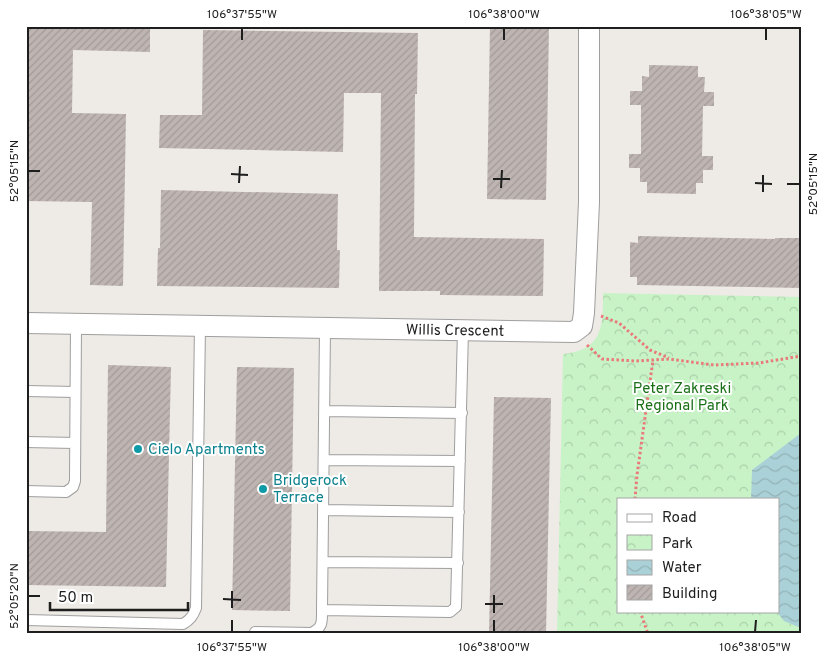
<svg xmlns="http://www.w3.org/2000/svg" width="827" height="660" font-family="Overpass,sans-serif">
	<defs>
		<pattern id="park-crowns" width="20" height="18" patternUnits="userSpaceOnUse" patternTransform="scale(1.25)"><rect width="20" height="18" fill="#c8f3c6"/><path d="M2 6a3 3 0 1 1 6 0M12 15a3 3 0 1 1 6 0" fill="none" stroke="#abd0aa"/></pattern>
		<pattern id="water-waves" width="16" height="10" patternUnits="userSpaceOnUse" patternTransform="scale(1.25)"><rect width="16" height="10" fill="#aad1d7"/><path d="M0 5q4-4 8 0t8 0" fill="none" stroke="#92b3b8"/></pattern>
		<pattern id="building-hatch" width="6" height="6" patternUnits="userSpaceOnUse" patternTransform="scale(1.25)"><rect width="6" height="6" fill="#beb5b2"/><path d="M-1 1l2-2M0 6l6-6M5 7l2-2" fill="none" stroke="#a39b99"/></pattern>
	</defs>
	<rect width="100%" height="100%" fill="#eeeae5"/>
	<path fill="url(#park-crowns)" fill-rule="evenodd" d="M603,293L801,297V634H557L563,354C603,350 603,326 603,293ZM618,499H778V611H618Z"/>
	<path fill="url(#water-waves)" d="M801,433V628L784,621L776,611H778V499H751L752,470Z"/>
	<path fill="url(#building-hatch)" d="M26,26H150V52L73,50L72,113L126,114L123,286L90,285L92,202L26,201Z
		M490,26H549L546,200L487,199Z
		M203,30L418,33L417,94H415L414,237L544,239L543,296L440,295V291H379L381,93H344L343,152L159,148L160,115H202Z
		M649,65L698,66V77H705L704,92H714V106H703L702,156H713V170H703V183H696V194L647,193V182H640V168H629V154H641V105H630V91H642V76L649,77Z
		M161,190L338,194L337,250H340L339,288L157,286L158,248H160Z
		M638,236L775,239V238H801V288L637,285V277H630V242L638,243Z
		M108,365L171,367L166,587L26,585V531L106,532Z
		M237,367L294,368L290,611L232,610Z
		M494,397L551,398L546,634H489Z"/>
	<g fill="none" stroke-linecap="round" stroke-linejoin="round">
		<defs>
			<path id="service" d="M325,328L322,610L450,612L456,607L463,330
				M26,391L75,392
				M325,411L462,413
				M26,442L75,443
				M324,460L460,461
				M26,491L66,492L73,487L75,481L76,324
				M324,510L459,512
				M323,562L458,563
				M26,620L183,624C190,620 193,616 196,608L200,326
				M255,632L311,633C323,628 322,622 322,610"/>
			<g id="minor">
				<path id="s1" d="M26,323L574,332L582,326L584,313L589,202V26"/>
			</g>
		</defs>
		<use href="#service" stroke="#9f9f9f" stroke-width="12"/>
		<use href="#minor" stroke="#9f9f9f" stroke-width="22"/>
		<path stroke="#ea797a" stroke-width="3" stroke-dasharray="2.5 2.5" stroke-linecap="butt" d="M601,316L619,323L650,350L669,358
			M587,345L602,359L636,361L669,359L714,365L759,363L801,356
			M635,499L637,475L653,360
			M640,611L648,634"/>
		<use href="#service" stroke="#fff" stroke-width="10"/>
		<use href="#minor" stroke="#fff" stroke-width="20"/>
	</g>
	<path fill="none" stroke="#1e1e1e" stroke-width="2" d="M242,40V28M504,40V28M766,40V28M28,171H40M231,174L248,175M493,179H510M239,183L240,166M755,183L772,184M787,184H800M501,188L502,170M763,192V175M28,596H40M223,599L241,600M485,604H503M232,608V591M494,613V595M232,632V620M494,632V620M755,632L756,620"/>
	<g fill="#0f9aa8" stroke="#fff" stroke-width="2">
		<circle cx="138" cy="449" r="5"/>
		<circle cx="263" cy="489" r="5"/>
	</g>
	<g text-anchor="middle" stroke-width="4" stroke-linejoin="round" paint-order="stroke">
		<g font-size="15" fill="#1e1e1e" stroke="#fff">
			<text dy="5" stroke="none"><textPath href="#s1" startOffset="429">Willis Crescent</textPath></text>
		</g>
		<g font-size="15" fill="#197017" stroke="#fff">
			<text x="682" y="393">Peter Zakreski<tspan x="682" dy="17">Regional Park</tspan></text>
		</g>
		<g font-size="15" fill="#0d838f" stroke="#fff" text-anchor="start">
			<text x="148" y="454">Cielo Apartments</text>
			<text x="273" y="485">Bridgerock<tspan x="273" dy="17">Terrace</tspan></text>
		</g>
	</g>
	<rect width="827" height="660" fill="none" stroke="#ffffff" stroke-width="55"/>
	<rect x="617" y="498" width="162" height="115" fill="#ffffff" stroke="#a5a5a5"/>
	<rect x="627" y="514" width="25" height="8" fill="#ffffff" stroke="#a5a5a5"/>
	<text x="662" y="522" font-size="15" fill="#1e1e1e">Road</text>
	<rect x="627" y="535" width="25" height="15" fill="url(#park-crowns)" stroke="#a5a5a5"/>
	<text x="662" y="548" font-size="15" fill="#1e1e1e">Park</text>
	<rect x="627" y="560" width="25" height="15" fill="url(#water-waves)" stroke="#a5a5a5"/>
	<text x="662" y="572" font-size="15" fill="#1e1e1e">Water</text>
	<rect x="627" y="585" width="25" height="15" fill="url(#building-hatch)" stroke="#a5a5a5"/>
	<text x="662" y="598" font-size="15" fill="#1e1e1e">Building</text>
	<path d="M50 602v8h138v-8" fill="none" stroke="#1e1e1e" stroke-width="2.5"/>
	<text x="58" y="602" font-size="15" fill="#1e1e1e" stroke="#ffffff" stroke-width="4" paint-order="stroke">50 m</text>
	<rect x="28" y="28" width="772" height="604" fill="none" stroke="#1e1e1e" stroke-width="2"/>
	<g font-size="12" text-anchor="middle" fill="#1e1e1e">
		<text x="242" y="18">106°37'55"W</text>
		<text x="504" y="18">106°38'00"W</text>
		<text x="766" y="18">106°38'05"W</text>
		<text transform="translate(14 171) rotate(-90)" y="4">52°05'15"N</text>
		<text transform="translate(813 184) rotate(-90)" y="4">52°05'15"N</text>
		<text transform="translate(14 596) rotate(-90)" y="4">52°05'20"N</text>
		<text x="232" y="651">106°37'55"W</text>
		<text x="494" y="651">106°38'00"W</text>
		<text x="755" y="651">106°38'05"W</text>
	</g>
</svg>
